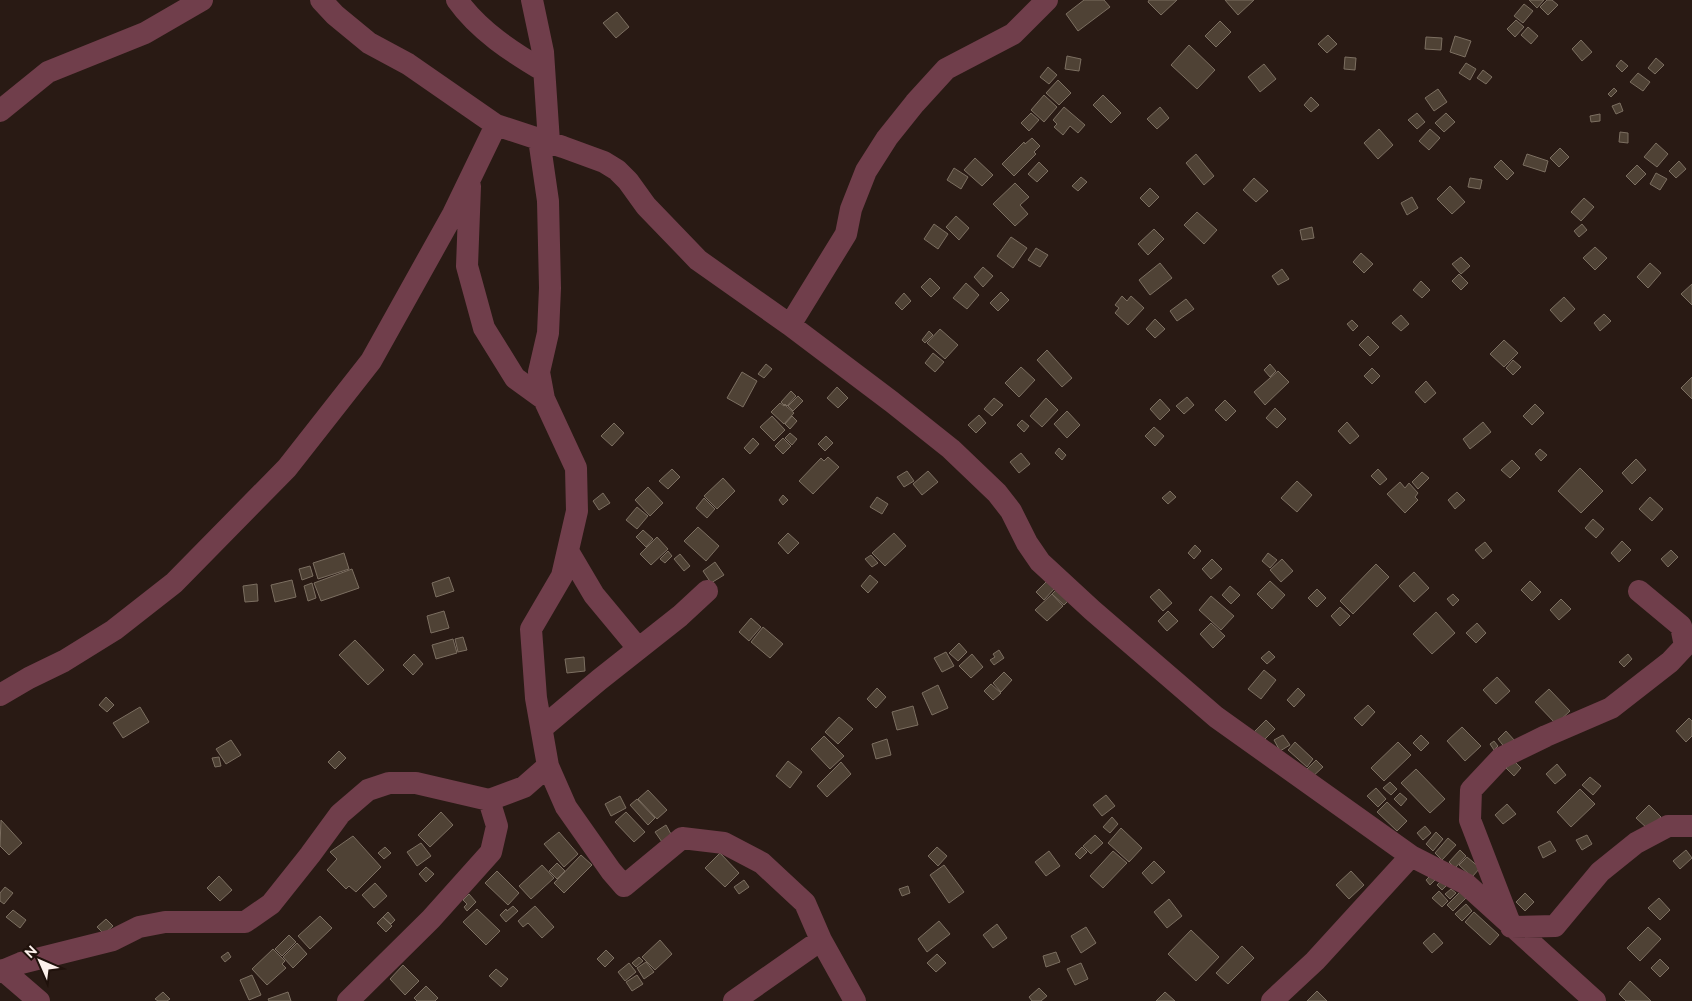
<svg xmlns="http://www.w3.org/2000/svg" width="1692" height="1001" font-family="Raleway,sans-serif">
	<rect width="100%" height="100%" fill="#291a14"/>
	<path fill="#4f4235" stroke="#7c6f61" d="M1084,0H1104L1110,7L1078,31L1066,14Z
		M1149,0H1177L1161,15L1148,2Z
		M1225,0H1254L1238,15Z
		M1529,0H1544L1537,8Z
		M1547,0H1552L1558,5L1548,15L1540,7Z
		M1524,4L1533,11L1523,23L1514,16Z
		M617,12L629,27L616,38L603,23Z
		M1516,20L1524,27L1515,37L1507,29Z
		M1220,21L1231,32L1216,47L1205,36Z
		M1528,27L1538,36L1531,44L1521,35Z
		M1328,35L1337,44L1327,53L1318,44Z
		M1455,36L1471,41L1465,57L1450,52Z
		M1426,37L1442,38L1441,50L1425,49Z
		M1581,40L1592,52L1582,61L1572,49Z
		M1189,45L1215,70L1197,89L1171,65Z
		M1067,56L1081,59L1079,71L1065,69Z
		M1345,57L1356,58L1355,70L1344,69Z
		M1656,58L1664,65L1655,74L1648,68Z
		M1621,60L1628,66L1622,72L1616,66Z
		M1466,63L1476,69L1470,80L1459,73Z
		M1264,64L1276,79L1260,92L1248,77Z
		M1048,67L1057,75L1049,84L1040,77Z
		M1483,70L1492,77L1486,84L1477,78Z
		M1638,73L1650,82L1643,91L1630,82Z
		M1058,80L1071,93L1059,105L1046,93Z
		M1614,88L1617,91L1611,97L1608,94Z
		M1438,89L1447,102L1434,111L1425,98Z
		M1044,95L1057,107L1044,122L1031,110Z
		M1103,95L1121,113L1111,123L1093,105Z
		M1311,97L1319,105L1311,112L1304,105Z
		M1620,103L1623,111L1616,114L1612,106Z
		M1064,107L1085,125L1078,133L1070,126L1063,135L1054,127L1057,124L1053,120Z
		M1160,107L1169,118L1157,129L1147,119Z
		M1031,113L1039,120L1029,131L1021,123Z
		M1417,113L1425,122L1417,129L1408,120Z
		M1446,113L1455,122L1444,132L1435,123Z
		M1600,114V121L1591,122L1590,116Z
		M1379,129L1393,145L1378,159L1364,143Z
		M1430,129L1440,138L1429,150L1419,141Z
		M1620,132L1628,133V143L1619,142Z
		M1032,138L1040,146L1034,152L1036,154L1014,176L1002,164L1024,142L1025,144Z
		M1656,143L1668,154L1657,167L1644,157Z
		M1560,148L1569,157L1559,167L1550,158Z
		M1196,154L1214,176L1204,185L1186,163Z
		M1527,154L1548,161L1545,172L1523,165Z
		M975,158L993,175L982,186L964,170Z
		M1501,160L1514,173L1507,180L1494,167Z
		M1679,161L1686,169L1676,178L1669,171Z
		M1039,162L1048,171L1037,182L1028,174Z
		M1637,165L1646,174L1635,185L1626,176Z
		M954,168L968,177L961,189L947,180Z
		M1656,173L1667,179L1660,190L1650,184Z
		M1081,177L1087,182L1078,191L1072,186Z
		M1254,178L1268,191L1256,202L1243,190Z
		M1470,178L1482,180L1480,189L1468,187Z
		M1015,183L1029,197L1020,205L1028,214L1015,226L993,204Z
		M1450,186L1465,202L1452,214L1437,199Z
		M1150,188L1159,197L1149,207L1140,198Z
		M1412,197L1418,208L1407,215L1401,203Z
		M1584,198L1594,207L1581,221L1571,212Z
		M1197,212L1217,230L1204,244L1184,225Z
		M956,216L969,228L959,240L946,227Z
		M934,224L948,234L938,249L924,239Z
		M1582,224L1587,230L1579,237L1574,231Z
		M1312,227L1314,238L1302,240L1300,230Z
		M1154,229L1164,239L1148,255L1138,244Z
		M1011,237L1027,248L1013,268L997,256Z
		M1595,247L1607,258L1595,270L1583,258Z
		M1036,248L1048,255L1040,267L1028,260Z
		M1361,253L1373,264L1364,273L1353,262Z
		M1461,257L1470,266L1461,274L1452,264Z
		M1160,263L1172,278L1150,295L1139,280Z
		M1650,263L1661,273L1648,288L1637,277Z
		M983,267L993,276L983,287L974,277Z
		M1282,269L1289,279L1278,285L1272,276Z
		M1459,274L1468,283L1461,290L1452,281Z
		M930,278L940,288L931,297L921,287Z
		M1421,281L1430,290L1422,298L1413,290Z
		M966,283L979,295L967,309L953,298Z
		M1692,284V305L1681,294Z
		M1001,292L1009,300L998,311L990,303Z
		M904,293L911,301L902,310L895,303Z
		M1122,296L1127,301L1131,296L1144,308L1128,325L1115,313L1119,308L1115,305Z
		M1564,297L1575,309L1561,322L1550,310Z
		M1186,299L1194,309L1177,321L1170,311Z
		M1604,314L1611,321L1600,331L1594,323Z
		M1401,315L1409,324L1401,331L1392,323Z
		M1155,319L1165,329L1155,338L1146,329Z
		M1352,320L1358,326L1353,331L1347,324Z
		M940,329L958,345L945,359L927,343Z
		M929,331L933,335L925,343L922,340Z
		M1368,336L1379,347L1370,356L1359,345Z
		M1504,340L1518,353L1504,367L1490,354Z
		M1047,350L1072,378L1062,387L1037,360Z
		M933,353L944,362L935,372L925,363Z
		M1513,360L1521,367L1513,375L1506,368Z
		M766,364L772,369L764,378L758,374Z
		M1270,364L1276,371L1270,377L1264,370Z
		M1021,367L1035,380L1019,397L1005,383Z
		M1372,368L1380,376L1372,384L1364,376Z
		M1278,371L1289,382L1265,405L1254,392Z
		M742,372L757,381L743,407L727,398Z
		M1692,377V399L1681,388Z
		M1426,381L1436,393L1425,403L1415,392Z
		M837,387L848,398L838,408L827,398Z
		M791,391L796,396L787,406L785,404L784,405L781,402Z
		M798,396L803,401L793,411L788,406Z
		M1187,397L1194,405L1184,414L1176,406Z
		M994,398L1003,405L992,416L984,409Z
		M1046,398L1058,410L1042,427L1030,416Z
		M1160,399L1170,410L1160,420L1150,409Z
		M1225,400L1236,411L1226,421L1215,410Z
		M780,403L784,406L785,405L794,413L784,424L771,412Z
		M1535,404L1544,413L1532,425L1523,416Z
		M1275,408L1286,419L1277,428L1266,418Z
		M1067,411L1080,425L1067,438L1054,424Z
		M979,415L986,423L976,433L968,425Z
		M772,416L785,430L774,441L760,427Z
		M792,416L797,421L790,429L785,424Z
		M1022,420L1029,426L1024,432L1017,425Z
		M1347,422L1359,436L1350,444L1338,431Z
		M1483,422L1491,432L1470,449L1463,439Z
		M614,423L624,433L612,446L601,436Z
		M1154,427L1164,436L1155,446L1145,436Z
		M790,433L797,439L792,445L785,438Z
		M826,436L833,443L825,451L818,444Z
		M753,438L759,444L750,454L744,448Z
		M783,438L791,446L783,454L775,446Z
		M1059,448L1066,455L1062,460L1055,453Z
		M1540,449L1547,455L1541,461L1535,454Z
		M1021,453L1030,464L1019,473L1010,462Z
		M828,457L839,467L813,494L799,481L821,458L824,461Z
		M1636,459L1646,470L1632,484L1622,473Z
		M1512,460L1520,468L1510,478L1501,470Z
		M1580,468L1603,491L1581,513L1558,491Z
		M672,469L680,477L668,489L659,481Z
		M1378,469L1387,479L1380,485L1371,476Z
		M907,471L914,481L904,487L897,477Z
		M928,471L938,482L922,495L913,484Z
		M1422,472L1429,478L1418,489L1412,482Z
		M723,478L735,491L717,509L704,496Z
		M1297,481L1312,495L1297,512L1281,498Z
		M1400,482L1405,488L1409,483L1418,493L1415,497L1418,500L1405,513L1387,494Z
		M648,487L663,503L650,516L635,500Z
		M1170,491L1176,497L1168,504L1162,498Z
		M1457,492L1465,500L1455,509L1448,500Z
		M603,493L610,503L599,510L593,501Z
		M783,495L788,500L783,505L779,500Z
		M877,497L888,504L882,514L870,507Z
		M1650,497L1663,509L1652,521L1639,509Z
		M704,498L715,509L707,518L696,508Z
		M637,507L648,516L637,529L626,520Z
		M1593,519L1604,529L1596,538L1585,528Z
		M698,527L719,546L706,561L684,541Z
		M643,530L653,539L646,547L636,537Z
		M788,533L799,543L788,554L778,543Z
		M894,533L906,546L885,566L872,553Z
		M657,537L668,549L651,565L640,554Z
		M1622,541L1631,550L1619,562L1611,553Z
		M1485,542L1492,551L1483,559L1475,550Z
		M1195,545L1201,551L1194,559L1188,553Z
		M1671,550L1678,557L1668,567L1661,559Z
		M668,551L672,556L665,563L660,559Z
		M344,553L349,569L318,579L313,563Z
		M1268,553L1277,560L1270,568L1262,561Z
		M680,554L690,566L684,571L674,559Z
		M871,555L878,563L872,567L865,559Z
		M1212,559L1222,569L1211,579L1202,569Z
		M1282,559L1293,571L1281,582L1270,570Z
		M715,562L724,575L711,583L703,571Z
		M1376,564L1389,577L1353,614L1340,601Z
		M310,566L313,576L302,580L299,569Z
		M352,569L359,588L321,601L314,583Z
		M1414,572L1429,588L1414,602L1399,586Z
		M870,575L878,582L868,593L861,586Z
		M449,577L454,591L436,597L432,583Z
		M292,580L296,597L275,602L271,585Z
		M1047,581L1055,588L1044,600L1036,592Z
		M1270,581L1285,595L1272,609L1257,594Z
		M1530,581L1541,592L1532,601L1521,590Z
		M312,583L316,598L308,601L304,586Z
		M257,584L258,601L245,602L243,586Z
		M1060,586L1072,597L1064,605L1052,594Z
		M1230,586L1240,595L1231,604L1222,595Z
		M1159,589L1172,603L1163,611L1150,597Z
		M1317,589L1326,598L1317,607L1308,598Z
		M1052,594L1063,606L1047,621L1035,610Z
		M1453,594L1459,600L1453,606L1447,599Z
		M1211,596L1234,616L1221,630L1199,610Z
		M1561,599L1571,609L1559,620L1550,610Z
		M1340,607L1350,616L1340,626L1331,616Z
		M444,611L449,628L431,633L427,616Z
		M1168,611L1178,621L1167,631L1158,621Z
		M1436,612L1455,633L1432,654L1413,634Z
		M751,618L761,627L749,641L739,632Z
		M1211,623L1225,636L1213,648L1200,634Z
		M1477,623L1486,633L1476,643L1466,633Z
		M763,627L783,644L770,658L751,642Z
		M463,637L467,650L458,652L455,639Z
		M453,639L457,653L436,659L432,645Z
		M355,640L384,670L368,685L339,655Z
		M959,643L967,652L958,661L949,653Z
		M999,650L1004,658L994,665L990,660L995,657L993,654Z
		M1269,651L1275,657L1267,664L1261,658Z
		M946,652L954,666L942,672L934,658Z
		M414,654L423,664L413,675L403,665Z
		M972,654L983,667L971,678L959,666Z
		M1628,654L1632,659L1624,667L1619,662Z
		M584,657L585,671L567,673L565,659Z
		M1264,670L1276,680L1261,699L1248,689Z
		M1004,672L1012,680L1001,692L993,683Z
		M1497,677L1510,691L1496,704L1483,690Z
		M991,684L1001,693L993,700L984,691Z
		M938,685L948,708L932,715L922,693Z
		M877,688L886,697L876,708L867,699Z
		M1298,688L1305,695L1294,707L1287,700Z
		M1549,689L1570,711L1556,724L1535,702Z
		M106,697L114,705L107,712L99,705Z
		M1368,705L1375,712L1362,726L1354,718Z
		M913,706L918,725L897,730L892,712Z
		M140,707L149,722L123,738L113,723Z
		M839,717L853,729L838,744L825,732Z
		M1689,718L1692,721V736L1686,742L1676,731Z
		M1266,720L1275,729L1263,741L1254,732Z
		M1462,727L1481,746L1465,761L1447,741Z
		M1506,731L1515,741L1506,749L1498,739Z
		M1283,735L1290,745L1280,751L1274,740Z
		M1421,735L1429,743L1421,751L1413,743Z
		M824,736L844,756L830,769L811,749Z
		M887,739L891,755L876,759L872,744Z
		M231,740L241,755L226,764L216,749Z
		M1494,741L1498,746L1494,750L1490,744Z
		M1295,742L1313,759L1307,767L1288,750Z
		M1398,742L1411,755L1384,781L1371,768Z
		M339,751L346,758L335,769L328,762Z
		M219,757L221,766L215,767L212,758Z
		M1316,760L1323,767L1310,779L1304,772Z
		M788,761L802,772L790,788L776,776Z
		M1514,761L1521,768L1514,776L1506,768Z
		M841,762L851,774L827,797L817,786Z
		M1557,764L1566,775L1555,784L1546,774Z
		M1416,769L1445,799L1430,813L1401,783Z
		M1590,777L1601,786L1593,795L1582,785Z
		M1390,782L1397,789L1391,795L1383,788Z
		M1376,788L1386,799L1378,807L1367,796Z
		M1580,789L1595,804L1571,827L1557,812Z
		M648,790L667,810L657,819L638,799Z
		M1400,793L1407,799L1401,806L1394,799Z
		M1106,795L1115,806L1102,816L1093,805Z
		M620,796L626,808L611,816L605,804Z
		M637,799L655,818L648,825L630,805Z
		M1387,802L1407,821L1397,831L1377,812Z
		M1507,804L1516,814L1503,824L1495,815Z
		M1649,805L1661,817L1648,829L1636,818Z
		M441,812L453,825L430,847L418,835Z
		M626,812L645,832L634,842L615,822Z
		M1112,817L1118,824L1110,833L1103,827Z
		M1,820L22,843L9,855L0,846Z
		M666,825L672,836L662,842L655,832Z
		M1425,826L1431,833L1423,840L1417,833Z
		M1121,828L1142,848L1129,862L1108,843Z
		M559,832L578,854L564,867L544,844Z
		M1436,832L1443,839L1433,851L1426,844Z
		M1095,835L1103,843L1091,854L1083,846Z
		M1587,835L1592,844L1582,850L1576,840Z
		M353,836L381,867L356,892L349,886L346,889L327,870L337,859L330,852Z
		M1448,838L1456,845L1442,860L1435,853Z
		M1550,841L1556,851L1543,858L1538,847Z
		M421,843L431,856L417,866L407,852Z
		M385,847L391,853L384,859L378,853Z
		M937,847L947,856L938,866L928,856Z
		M1082,847L1087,852L1080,859L1075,854Z
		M1460,850L1466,856L1455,868L1449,862Z
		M1686,850L1692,858L1680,869L1673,861Z
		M1049,851L1060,866L1046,876L1035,862Z
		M1113,851L1127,863L1103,888L1090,876Z
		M720,853L739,873L725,887L705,868Z
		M581,855L592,865L564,893L554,883Z
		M1467,857L1480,868L1472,877L1459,865Z
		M1154,861L1165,872L1152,884L1142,873Z
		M557,863L565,871L557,879L549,871Z
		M542,865L554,878L531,899L519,886Z
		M944,865L964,892L949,903L930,875Z
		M426,867L434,874L426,882L419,874Z
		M497,871L519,893L508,905L485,883Z
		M1351,871L1364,885L1349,899L1336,885Z
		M1432,874L1436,879L1430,885L1426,880Z
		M219,876L232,890L220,901L207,888Z
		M744,880L749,887L739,894L734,887Z
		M1442,880L1447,885L1442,890L1437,885Z
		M375,883L387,896L374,908L362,895Z
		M908,886L910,893L902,896L899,889Z
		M5,887L13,893L4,904L0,901V893Z
		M1451,889L1456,893L1450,899L1445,894Z
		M1439,891L1448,901L1442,907L1432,898Z
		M1460,892L1466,898L1453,911L1447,905Z
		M1525,893L1534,902L1525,911L1516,902Z
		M469,894L476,902L467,911L464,907L467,904L463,900Z
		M1659,898L1670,910L1660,920L1648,908Z
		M1169,899L1182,916L1167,928L1154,912Z
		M1466,904L1472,911L1462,921L1455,914Z
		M513,906L518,911L506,922L500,915L506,909L507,911Z
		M535,906L554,927L542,938L528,923L523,927L518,921Z
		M477,909L500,931L486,945L463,922Z
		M13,910L26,920L20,928L6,917Z
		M388,912L395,920L391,924L383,917Z
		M1474,912L1499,935L1490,945L1465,922Z
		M320,916L332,928L310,949L298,936Z
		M383,917L392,926L386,932L377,923Z
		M106,919L113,926L104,934L97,927Z
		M939,921L950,934L927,952L918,939Z
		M997,924L1007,938L993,948L983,935Z
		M1086,927L1096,943L1081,953L1071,936Z
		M1648,927L1661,939L1640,961L1627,948Z
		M1191,930L1219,957L1196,981L1168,954Z
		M1434,933L1443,943L1432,953L1423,943Z
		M289,935L296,942L282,956L275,949Z
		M660,940L672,954L655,970L642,957Z
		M297,943L307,954L293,968L283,957Z
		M1242,946L1254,958L1228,984L1216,973Z
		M273,949L285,961L282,964L286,968L267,985L252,969Z
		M606,950L614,958L605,967L597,959Z
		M228,952L231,957L225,962L221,957Z
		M1056,952L1060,962L1046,967L1043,956Z
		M937,954L946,963L936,972L927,963Z
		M639,957L643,961L636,967L632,963Z
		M1660,959L1669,968L1660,977L1651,968Z
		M646,962L654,972L644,979L637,968Z
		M629,963L636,972L625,981L618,972Z
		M1081,963L1088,979L1075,985L1067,969Z
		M403,965L419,981L405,995L390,979Z
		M496,969L508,979L501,987L489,976Z
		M252,975L261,995L249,1000L240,980Z
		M637,975L643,984L632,991L626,982Z
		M1630,981L1651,1001H1626L1619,994Z
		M426,986L438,998L435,1001H417L414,998Z
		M1039,988L1047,996L1041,1001H1032L1029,997Z
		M1317,991L1327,1001H1307Z
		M163,992L170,999L167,1001H158L155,999Z
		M288,992L291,1001H269L268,999Z
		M1165,992L1175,1001H1156Z"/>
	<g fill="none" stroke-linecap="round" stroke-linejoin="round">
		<path stroke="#703e4b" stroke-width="22" d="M321,0L335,15L369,43L408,64L496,125L563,147L604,162L617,170L628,181L646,206L698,260L790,325L892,402L951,449L997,493L1011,511L1027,543L1040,562L1092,610L1216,717L1411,856L1466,884L1595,1001
			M457,0C479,31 512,52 544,71
			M532,0L543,52L549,142
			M0,111L48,72L145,33L202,0
			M539,139L548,201L550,288L548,333L539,372L544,399L576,468L577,511L562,576L531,629L536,698L548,766L566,807L611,871L624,886L682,838L724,843L762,863L805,903L821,940L855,1001
			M470,186L467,266L484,328L515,378L544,399
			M790,325L846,234L851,209L866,171L887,138L915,103L946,69L1013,34L1047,0
			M568,551L594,595L638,648
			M0,695L29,678L64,661L114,630L174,583L287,468L371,361L453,214L496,125
			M542,728L599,680L680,616L707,591
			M1509,921L1470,820L1471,790L1501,758L1546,736L1611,708L1670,662L1685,646L1681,626L1639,591
			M1511,927L1555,926L1600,872L1636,843L1668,826H1692
			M3,970L39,1001
			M0,972L21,963L113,940L139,927L165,922H245L271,904L310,855L340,814L368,790L389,783H416L489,800L524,787L548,766
			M348,1001L431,919L491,852L497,826L489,800
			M734,1001L821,940
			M1272,1001L1315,961L1411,856"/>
	</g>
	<g transform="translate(40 961) rotate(315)" stroke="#1f110b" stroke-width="4" paint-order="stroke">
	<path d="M0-4L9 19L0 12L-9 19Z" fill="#fcf1ec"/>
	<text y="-8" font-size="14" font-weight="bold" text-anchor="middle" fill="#fcf1ec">N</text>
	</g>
</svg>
